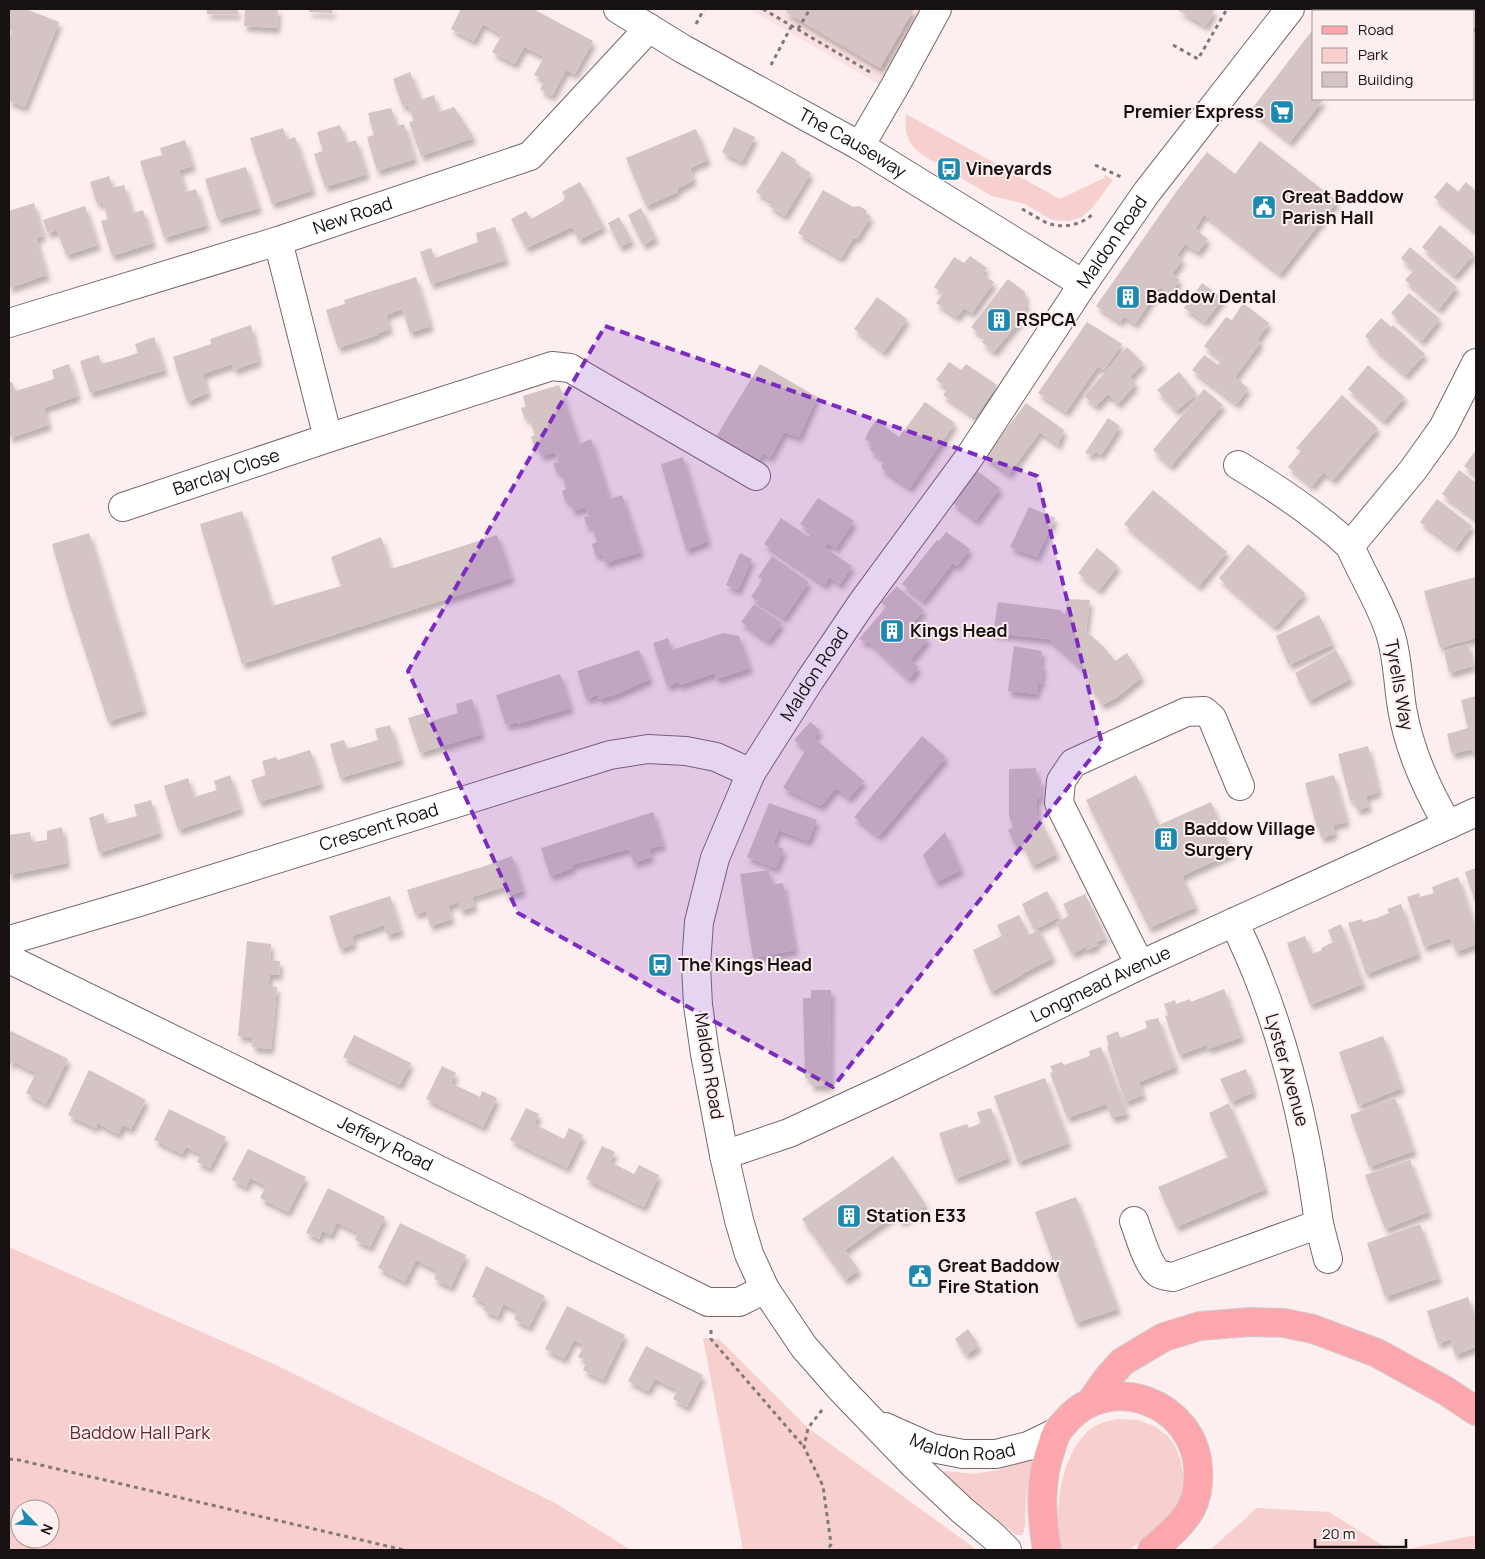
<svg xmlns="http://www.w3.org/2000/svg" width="1485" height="1559" font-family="Manrope,sans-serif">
	<defs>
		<filter id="shadow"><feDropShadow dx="3" dy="5.5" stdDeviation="2.5" flood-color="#0004"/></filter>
	</defs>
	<rect width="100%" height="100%" fill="#fdefef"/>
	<path fill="#fae0e0" d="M749,9H928L884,87Z"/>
	<path fill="#f8cfcf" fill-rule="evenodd" d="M906,114L1060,199L1104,178L1105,175L1113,180L1093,207L1082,217L1070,221L1052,220L1025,204L992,196L959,177L962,171L938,159L936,163C913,150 903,142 906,114Z
		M9,1247L274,1364L555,1503L631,1550H9ZM20,1509H50V1539H20Z
		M703,1338L719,1339L808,1428L969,1544L976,1550H743Z
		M1117,1419L1138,1420L1154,1426L1168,1436L1176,1448L1181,1462L1184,1478L1181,1495L1175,1510L1166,1523L1129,1550H1060C1055,1512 1058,1463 1086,1433C1094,1424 1107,1421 1117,1419Z
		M1024,1459H1029C1032,1461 1032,1461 1033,1465C1034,1474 1027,1490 1026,1500C1025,1510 1027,1527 1022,1535H1016L943,1475L945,1471L974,1474L998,1470Z
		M1257,1508L1329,1512L1390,1550H1210Z
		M1476,1535V1550H1403Z"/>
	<path fill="#d4c4c4" filter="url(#shadow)" d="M9,9H26L59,22L25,107L9,101V38L12,31L9,30Z
		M207,9H238V14H207Z
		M245,9H278L277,28L244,26Z
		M309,9H333L332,13L309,12Z
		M456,9H533L593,41L575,74L566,70L552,96L540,89L545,80L534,75L544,57L524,47L515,64L492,52L502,35L483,24L474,41L451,29L460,11Z
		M788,9H914L880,68L786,12Z
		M1176,9H1215L1206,26Z
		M1330,9H1381L1379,11H1328Z
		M1314,28V99H1324L1290,142L1251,110Z
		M410,72L421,100L434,95L439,112L454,107L474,138L421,156L409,122L414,121L408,105L403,107L393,79Z
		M391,108L397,126L404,124L415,159L377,171L367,137L374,135L368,113Z
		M340,125L346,143L356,140L367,174L325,187L314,154L323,151L317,132Z
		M734,127L755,137L742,162L722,152Z
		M283,128L287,140L295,137L313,190L272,204L250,138Z
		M696,129L708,160L690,168L694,180L677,189L678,192L646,206L626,158Z
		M185,140L193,166L179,170L186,192L196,189L207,225L164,238L140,161L162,155L160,148Z
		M1260,141L1337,201L1280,274L1204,214L1195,229L1208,239L1198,252L1185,244L1177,255L1183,259L1172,274L1180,280L1169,294L1160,287L1135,324L1124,316L1120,322L1096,306L1176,192L1207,152L1235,174Z
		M782,151L796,160L795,163L811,173L785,216L769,206L772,202L756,192Z
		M246,167L259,208L218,220L205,179Z
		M109,176L113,188L124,185L133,213L143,210L153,243L112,256L101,221L108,219L103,202L97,204L90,182Z
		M580,182L604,227L579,240L572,227L526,248L511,219L526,211L531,219L563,201L565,197L562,192Z
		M1447,182L1458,192L1466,182L1476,191V232L1434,197Z
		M823,190L853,207L859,206L866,210V214L871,216L857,239L854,237L841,258L798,233Z
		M34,203L43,236L36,238L47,275L9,288V211Z
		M85,206L98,245L66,255L57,230L48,233L43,220Z
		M641,208L656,238L643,245L628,215Z
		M619,217L632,241L620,247L608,223Z
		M1440,225L1474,254L1455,276L1422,247Z
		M495,227L506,260L431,284L420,252L431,248L435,258L478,242L476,233Z
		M1410,247L1457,287L1439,309L1405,280L1414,270L1401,258Z
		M970,256L987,268L982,274L994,282L972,313L964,308L957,317L936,303L943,293L934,287L954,257L964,263Z
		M416,277L431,326L410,333L402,309L386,315L390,329L378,333V335L338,348L326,310L345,304L344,300Z
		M1008,279L1025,292L1026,313L994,352L982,342L985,338L971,327Z
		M1202,283L1223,298L1205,322L1184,308Z
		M1409,293L1440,319L1422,341L1391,313Z
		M877,297L907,319L884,352L854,329Z
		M1243,303L1269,323L1257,340L1261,342L1235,377L1248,388L1237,404L1192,370L1204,355L1218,365L1221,359L1204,346L1226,317L1232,320Z
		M1381,318L1391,327L1393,325L1425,354L1406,375L1374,348L1375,346L1365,336Z
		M1087,322L1122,344L1104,370L1098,366L1066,412L1038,393Z
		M251,325L259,361L234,370L232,364L203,374L208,393L187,402L173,357L211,344L210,339Z
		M154,337L165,370L90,393L80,361L99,355L101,364L119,359L138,353L135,344Z
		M1127,347L1143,363L1130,377L1136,384L1118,404L1108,394L1096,406L1084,396Z
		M949,362L961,370L966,364L997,385L975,417L943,395L948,388L936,380Z
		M69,364L78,396L44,408L49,425L9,438V383L12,382L16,391L54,379L52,370Z
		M760,364L817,397L799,437L784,432L770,458L763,453L759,460L716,437Z
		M1368,365L1405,397L1384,421L1348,389Z
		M1179,372L1197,394L1176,411L1157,390Z
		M559,385L579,444L591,439L610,499L622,495L641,552L605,563L602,554L596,556L592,544L597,542L592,525L587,527L584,517L589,516L586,507L573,511L569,500L565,501L562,491L566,489L564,481L561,472L557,473L553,463L559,462L555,452L541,456L538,446L534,447L531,437L535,435L529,418L525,419L521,408L526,407L523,396Z
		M1204,389L1223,405L1171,466L1153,450Z
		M1342,395L1378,428L1333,480L1324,472L1312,486L1288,467L1301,451L1296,448Z
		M925,402L955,423L910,488L881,468L884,460L870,450L873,444L865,439L868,432L876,420L899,437Z
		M1026,403L1064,430L1058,445L1040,432L1009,474L985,457Z
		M1108,418L1120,426L1101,455L1095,451L1092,455L1085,453Z
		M1476,450V475L1464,466Z
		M683,457L708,541L686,550L661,464Z
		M976,470L1000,488L976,520L952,502Z
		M1459,470L1476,483V519L1442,494Z
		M1153,490L1227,552L1199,586L1124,524Z
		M818,498L854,521L836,548L828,543L825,548L852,566L840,584L829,577L825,585L764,544L781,518L809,537L812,532L800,524Z
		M1437,499L1472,526L1456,548L1420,522Z
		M1029,507L1055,518L1037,557L1010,547Z
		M242,511L272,606L341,586L331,557L381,537L391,569L497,535L512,578L242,664L200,524Z
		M946,532L970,549L957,566L953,563L923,601L902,584L937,540L939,541Z
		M89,533L144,710L108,722L69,603L52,544Z
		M1248,544L1305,593L1275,627L1219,578Z
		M1097,548L1118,566L1099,590L1078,573Z
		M740,553L752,559L738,590L726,585Z
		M772,556L809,582L784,618L751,597L762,580L758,577Z
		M1475,577L1476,638L1440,648L1424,591Z
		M897,586L924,610L911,624L928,639L910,660L919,667L909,679L868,641L866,643L859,639L886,607L881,603Z
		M1068,599L1090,600L1086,631L1104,647L1115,661L1127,653L1142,677L1116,698L1102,705L1086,681L1090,677L1086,671L1049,639L993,633L998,602L1060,610L1065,614Z
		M754,604L782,623L768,641L741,622Z
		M1319,615L1333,644L1289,665L1276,636Z
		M723,633L739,636L750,668L716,679L715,673L680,685L679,682L667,686L653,643L668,638L672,650Z
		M1468,644L1473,666L1449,673L1444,651Z
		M1014,646L1042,651L1040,665H1043L1041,684H1038L1037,694L1008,691Z
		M639,650L650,679L617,694L599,699L598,695L586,699L577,671Z
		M1336,650L1351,679L1309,701L1295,673Z
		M560,674L571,708L517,724V722L506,725L496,695Z
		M1476,696V752L1473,753L1472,749L1452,754L1447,734L1468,728L1461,700Z
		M472,699L482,734L420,753L408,718L425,713L429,722L458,713L456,704Z
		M810,722L820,730L814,738L864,781L849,798L836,788L821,806L783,788L806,749L794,740Z
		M390,725L401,760L340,778L330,744L344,740L347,749L378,740L375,729Z
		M922,736L946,757L879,836L854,817Z
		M1368,746L1379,792L1366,796L1369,807L1357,810L1354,800L1350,801L1338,754Z
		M310,750L321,784L259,802L251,780L266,775L262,761L276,757L278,760Z
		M1036,768V780L1041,779L1040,798L1037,799V814L1057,854L1032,866L1022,844L1016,847L1008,830L1013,827L1009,816V769Z
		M230,775L241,809L178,830L164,786L188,778L194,797L217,790L214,781Z
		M1136,775L1159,825L1211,802L1232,853L1182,876L1196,907L1149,928L1086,800Z
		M1334,775L1347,822L1333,825L1335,834L1321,838L1319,828H1317L1305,783Z
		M151,800L160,833L99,853L89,818L103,813L106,824L137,816L134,805Z
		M769,803L817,820L808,841L779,830L773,845L784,849L776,868L747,857Z
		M653,812L663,845L649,849L651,857L634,863L629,849L624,850L572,865L573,868L550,876L541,848Z
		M62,827L67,863L9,875V835L30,832L32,842L47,840V831Z
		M945,832L961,870L936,882L923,855Z
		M512,856L523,891L507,896L504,887L472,897L475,906L461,911L458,902L448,906L452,919L430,926L426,911L415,914L407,890L485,866Z
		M1476,868V904L1465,872Z
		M769,870L771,885L783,883L795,950L753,958L740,874Z
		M1458,877L1476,929V944L1456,952L1450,938L1424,947L1407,897L1419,893L1420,897L1434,893L1432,887Z
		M1047,891L1060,917L1034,930L1022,904Z
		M1085,894L1106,938L1096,942L1098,945L1087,950L1086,947L1072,954L1056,922L1069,916L1063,904Z
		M390,896L401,931L387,935L384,925L352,936L354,944L340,949L329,916Z
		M1401,904L1419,954L1366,974L1348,923L1362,919L1363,922L1377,918L1389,913L1387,909Z
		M1019,915L1029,935L1039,930L1053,958L1022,974V975L991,992L973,950L1002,936L997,925Z
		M1341,924L1363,984L1310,1005L1287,943L1305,936L1312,954L1322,950L1321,948L1333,942L1328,930Z
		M247,941L271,944L270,960L280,961L279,975L270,974L268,986L277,987L271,1049L252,1047L253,1038L238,1036Z
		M1224,989L1242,1037L1208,1049L1207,1045L1179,1055L1165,1016L1168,1015L1164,1004L1175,1000L1176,1004L1190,999L1191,1002Z
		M811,990H831L830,1086H811L810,1078H805L803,998H811Z
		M1158,1018L1176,1067L1139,1082L1143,1095L1125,1102L1107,1046L1109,1045L1106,1036L1118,1031L1120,1038L1147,1028L1145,1021Z
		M11,1031L68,1059L46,1104L26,1093L36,1073L12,1061L9,1068V1035Z
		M354,1035L411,1063L400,1085L343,1057Z
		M1383,1036L1402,1088L1358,1106L1339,1052Z
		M1101,1047L1127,1114L1112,1118L1106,1104L1067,1118L1050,1073L1053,1072L1050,1066L1062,1062L1064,1065L1090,1056L1089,1051Z
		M442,1066L456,1073L451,1083L480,1097L482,1091L497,1098L483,1127L426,1099Z
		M1246,1069L1254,1092L1231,1102L1220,1079Z
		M89,1070L146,1100L131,1129L123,1125L118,1134L97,1123L96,1128L68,1115Z
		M1045,1078L1069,1143L1018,1162L994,1096Z
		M1395,1098L1414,1151L1369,1167L1350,1115Z
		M1229,1103L1266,1189L1176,1227L1158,1187L1228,1157L1209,1113Z
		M526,1108L539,1114L534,1124L564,1139L569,1128L583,1135L567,1168L510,1140Z
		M991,1108L1009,1158L955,1179L939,1133L967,1124L969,1128L981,1123L977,1112Z
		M169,1109L226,1137L210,1168L197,1162L201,1154L186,1147L182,1154L154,1140Z
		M602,1146L615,1152L610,1162L634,1174L639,1165L659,1175L644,1207L586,1179Z
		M248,1149L306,1177L288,1212L260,1198L266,1186L250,1178L246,1187L232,1180Z
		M893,1156L926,1205L902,1222L896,1214L845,1250L859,1270L845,1280L802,1219Z
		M1410,1160L1429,1212L1385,1229L1365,1175Z
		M328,1188L385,1217L370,1247L355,1240L358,1233L337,1222L331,1235L322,1231L319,1239L306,1233Z
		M1076,1197L1118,1309L1076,1323L1035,1212Z
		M400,1223L466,1255L451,1287L434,1279L438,1271L416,1260L405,1282L378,1268Z
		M1420,1224L1439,1278L1385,1297L1367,1243Z
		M486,1266L545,1296L529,1327L514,1319L518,1311L503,1304L498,1317L483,1310L486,1304L472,1297Z
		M1468,1297L1476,1321V1347L1455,1355L1450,1339L1438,1344L1427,1311Z
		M567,1306L625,1335L603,1380L583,1370L587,1361L578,1357L584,1345L574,1340L564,1359L545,1349Z
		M968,1329L979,1346L966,1355L955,1339Z
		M646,1346L703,1375L687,1407L673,1399L678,1390L655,1379L648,1391L628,1381Z"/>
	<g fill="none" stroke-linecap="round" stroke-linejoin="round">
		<defs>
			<g id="minor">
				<path id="s1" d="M618,9L683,49L860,146L1083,284"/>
				<path d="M860,146L895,86L937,9"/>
				<path d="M278,241L328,438"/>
				<path id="s2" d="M9,323L278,241L530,156L649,28"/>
				<path d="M1238,465C1278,489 1316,514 1350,546"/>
				<path id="s3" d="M123,507L328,438L552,366L570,368L756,476"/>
				<path d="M1448,825C1426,788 1409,750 1402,708C1398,684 1398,660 1391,636C1382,605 1363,577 1350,546L1413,470L1443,428L1476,363"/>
				<path id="s4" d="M9,943L10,940L139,902L610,755L648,749L686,751L716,757L751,773"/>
				<path id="s5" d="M9,959L708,1302H739L765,1289"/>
				<path d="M1140,965L1059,803L1061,781L1073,763L1186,712L1204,711L1212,718L1240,786"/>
				<path id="s6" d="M724,1155L789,1133L889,1087L1140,965L1476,812"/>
				<path d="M1134,1221C1139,1234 1147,1264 1158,1273C1162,1276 1168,1276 1173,1277L1319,1224C1308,1139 1289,1054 1257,974C1250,956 1242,939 1234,922"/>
				<path d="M1319,1224L1328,1259"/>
				<path id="s7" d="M885,1427L932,1448L963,1454H996L1028,1446L1057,1432"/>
				<path id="s8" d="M1007,1550L993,1536L962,1510L914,1465L840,1388L804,1347L765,1289L749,1254L739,1220L724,1155L705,1054L698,1005L696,965L699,922L715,858L751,773L810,680L862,603L968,459L1083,284L1147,192L1290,9"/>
			</g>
			<path id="major" d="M1090,1403L1107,1379L1122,1362L1164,1337L1200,1326L1250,1322L1284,1323L1313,1329L1377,1353L1446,1391L1476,1411
				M1047,1550C1041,1515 1039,1480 1052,1446C1053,1441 1055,1436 1057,1432C1059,1428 1064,1424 1067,1420C1111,1371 1194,1403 1198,1468C1199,1481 1197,1497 1191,1509C1183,1524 1165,1539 1152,1550"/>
		</defs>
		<use href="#minor" stroke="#786969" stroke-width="30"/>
		<use href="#major" stroke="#d1cfcf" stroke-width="30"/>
		<path stroke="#817878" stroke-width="3" stroke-dasharray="4 4" stroke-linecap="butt" d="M763,9L870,72
			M1450,9L1453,11
			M696,24L704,9
			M798,29L810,9
			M1474,29L1476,31
			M1173,45L1198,59L1227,9
			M771,65L792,25
			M1095,165L1121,177
			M1022,209C1032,214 1044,223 1054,225C1068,228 1084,223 1094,213
			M711,1330V1339L804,1447
			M822,1410L808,1428L804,1447L823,1486L831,1544L828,1550
			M9,1459L19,1460L404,1550"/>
		<use href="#minor" stroke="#fff" stroke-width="28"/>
		<use href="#major" stroke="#fca7ad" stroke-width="28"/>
	</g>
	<path fill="#7b2cbf" fill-opacity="0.2" stroke="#7b2cbf" stroke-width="4" stroke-dasharray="10 6" stroke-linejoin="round" d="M605,326L1037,476L1102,744L833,1087L518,913L408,671Z"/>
	<defs>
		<symbol id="supermarket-square" viewBox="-11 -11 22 22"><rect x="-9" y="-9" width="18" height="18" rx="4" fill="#1c8ab0" stroke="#fdefef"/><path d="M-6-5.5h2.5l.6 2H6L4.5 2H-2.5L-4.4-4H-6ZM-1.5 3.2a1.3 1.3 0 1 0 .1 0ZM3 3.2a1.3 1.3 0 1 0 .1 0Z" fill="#fff"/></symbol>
		<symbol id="bus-square" viewBox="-11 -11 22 22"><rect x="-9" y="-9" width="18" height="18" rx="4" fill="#1c8ab0" stroke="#fdefef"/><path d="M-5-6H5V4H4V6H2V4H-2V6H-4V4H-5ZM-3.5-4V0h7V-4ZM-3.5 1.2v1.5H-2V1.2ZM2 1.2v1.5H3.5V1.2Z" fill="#fff"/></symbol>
		<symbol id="civic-square" viewBox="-11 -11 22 22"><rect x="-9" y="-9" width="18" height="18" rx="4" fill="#1c8ab0" stroke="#fdefef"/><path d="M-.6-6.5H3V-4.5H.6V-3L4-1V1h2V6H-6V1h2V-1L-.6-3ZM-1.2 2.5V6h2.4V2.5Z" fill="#fff"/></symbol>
		<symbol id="building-square" viewBox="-11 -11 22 22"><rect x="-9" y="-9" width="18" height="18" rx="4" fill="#1c8ab0" stroke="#fdefef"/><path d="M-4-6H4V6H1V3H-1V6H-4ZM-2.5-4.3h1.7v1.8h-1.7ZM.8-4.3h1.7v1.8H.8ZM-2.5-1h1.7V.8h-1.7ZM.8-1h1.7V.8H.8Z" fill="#fff"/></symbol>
	</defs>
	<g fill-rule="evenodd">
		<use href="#supermarket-square" x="1268" y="98" width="28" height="28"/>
		<use href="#bus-square" x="935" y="155" width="28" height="28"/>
		<use href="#civic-square" x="1250" y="193" width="28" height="28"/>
		<use href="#building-square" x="1114" y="283" width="28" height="28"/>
		<use href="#building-square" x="985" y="306" width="28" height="28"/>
		<use href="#building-square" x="878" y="617" width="28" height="28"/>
		<use href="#building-square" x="1152" y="825" width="28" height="28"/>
		<use href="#bus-square" x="646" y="951" width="28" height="28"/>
		<use href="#building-square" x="835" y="1202" width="28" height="28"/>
		<use href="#civic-square" x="906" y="1262" width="28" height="28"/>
	</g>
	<g text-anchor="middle" stroke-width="4" stroke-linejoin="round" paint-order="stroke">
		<g font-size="18" font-weight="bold" fill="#171111" stroke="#fdefef" text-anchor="start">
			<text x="1264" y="118" text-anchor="end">Premier Express</text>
			<text x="966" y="175">Vineyards</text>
			<text x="1282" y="203">Great Baddow<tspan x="1282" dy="21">Parish Hall</tspan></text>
			<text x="1146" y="303">Baddow Dental</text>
			<text x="1016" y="326">RSPCA</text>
			<text x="910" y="637">Kings Head</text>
			<text x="1184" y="835">Baddow Village<tspan x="1184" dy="21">Surgery</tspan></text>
			<text x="678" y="971">The Kings Head</text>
			<text x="866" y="1222">Station E33</text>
			<text x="938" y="1272">Great Baddow<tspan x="938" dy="21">Fire Station</tspan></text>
		</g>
		<g font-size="18" fill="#171111" stroke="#fdefef">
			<text dy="6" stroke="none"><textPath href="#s1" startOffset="270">The Causeway</textPath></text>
			<text dy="6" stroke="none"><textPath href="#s2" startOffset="360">New Road</textPath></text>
			<text dy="6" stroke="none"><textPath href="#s8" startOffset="1534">Maldon Road</textPath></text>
			<text dy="6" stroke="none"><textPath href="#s3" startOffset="109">Barclay Close</textPath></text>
			<text dy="6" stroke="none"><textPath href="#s8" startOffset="1009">Maldon Road</textPath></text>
			<text transform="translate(1399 685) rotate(80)" y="6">Tyrells Way</text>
			<text dy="6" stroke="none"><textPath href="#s4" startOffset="389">Crescent Road</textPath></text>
			<text dy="6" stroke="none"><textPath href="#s6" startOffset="414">Longmead Avenue</textPath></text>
			<text transform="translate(709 1066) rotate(81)" y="6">Maldon Road</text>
			<text transform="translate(1287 1070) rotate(74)" y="6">Lyster Avenue</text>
			<text dy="6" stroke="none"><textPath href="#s5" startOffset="419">Jeffery Road</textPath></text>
			<text dy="6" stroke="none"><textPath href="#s7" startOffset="82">Maldon Road</textPath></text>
		</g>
		<g font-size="18" fill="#65282d" stroke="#fdefef">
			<text x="140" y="1439">Baddow Hall Park</text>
		</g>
	</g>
	<rect width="1485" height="1559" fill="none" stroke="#171111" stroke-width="20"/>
	<rect x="1312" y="10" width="162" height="90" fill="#fdefef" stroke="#a19696"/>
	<rect x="1322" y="26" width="25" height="8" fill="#fca7ad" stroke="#a19696"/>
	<text x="1358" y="35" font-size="15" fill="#171111">Road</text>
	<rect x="1322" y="48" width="25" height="15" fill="#f8cfcf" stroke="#a19696"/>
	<text x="1358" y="60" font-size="15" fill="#171111">Park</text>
	<rect x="1322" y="72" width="25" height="15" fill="#d4c4c4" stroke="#a19696"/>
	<text x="1358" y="85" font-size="15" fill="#171111">Building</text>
	<g transform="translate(35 1524) rotate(114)"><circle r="24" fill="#fdefef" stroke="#a19696"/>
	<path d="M0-4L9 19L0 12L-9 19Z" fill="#1c8ab0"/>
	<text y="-8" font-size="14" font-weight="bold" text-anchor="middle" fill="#171111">N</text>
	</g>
	<path d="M1315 1539v8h91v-8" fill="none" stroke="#171111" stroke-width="2.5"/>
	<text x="1322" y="1539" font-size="15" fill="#171111" stroke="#fdefef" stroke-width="4" paint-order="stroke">20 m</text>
</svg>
